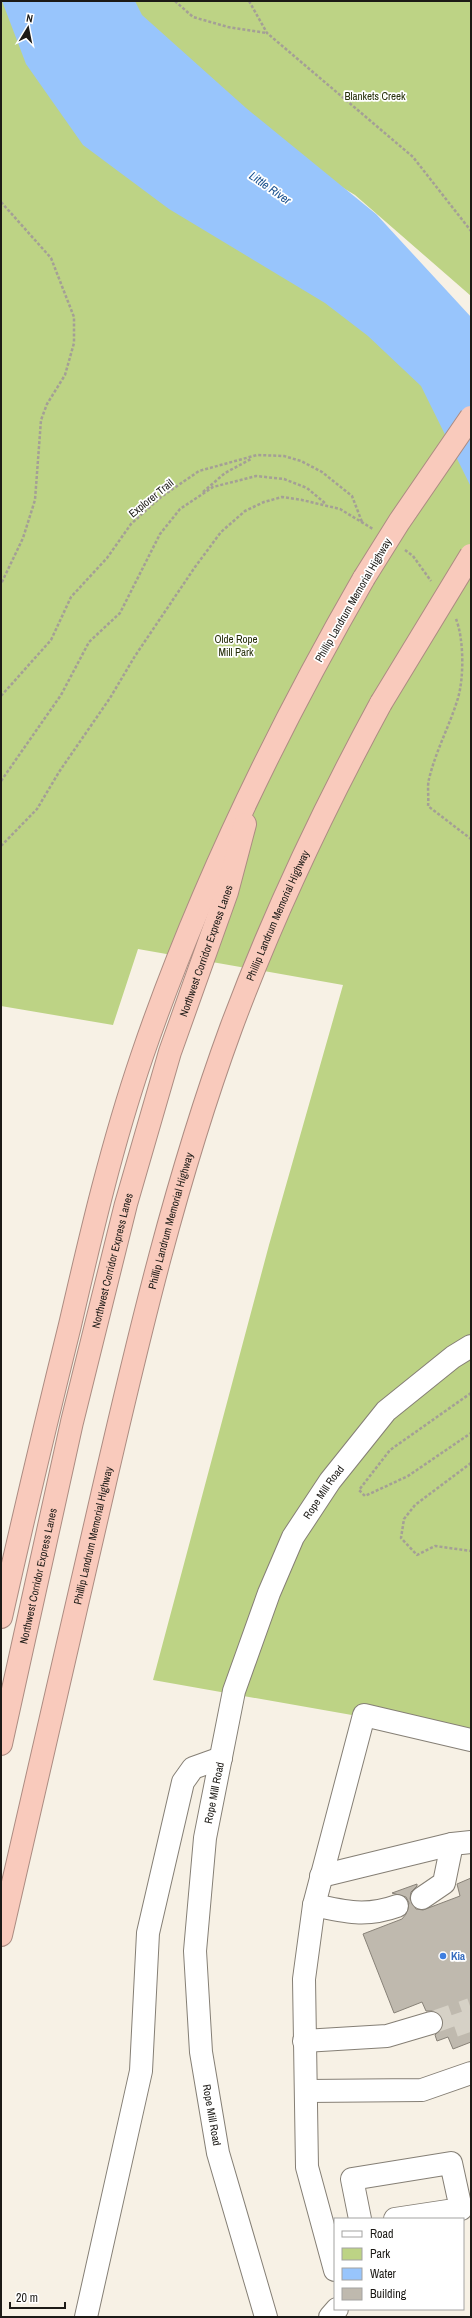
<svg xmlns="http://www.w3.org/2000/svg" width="472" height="2318" font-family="'Archivo Narrow',sans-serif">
	<rect width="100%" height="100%" fill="#f7f1e5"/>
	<path fill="#bdd385" d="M1,1H12L471,366V1736L153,1680L269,1245L343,985L138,949L113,1025L1,1006Z
		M126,1H471V296L355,195L215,111Z"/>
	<path fill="#98c5fc" d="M2,1H135L142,15L246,108L376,214L471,317V487L421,386L368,336L325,303L169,209L83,145L26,64Z"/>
	<path fill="#bfb9ae" stroke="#888278" d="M471,1878V2042L453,2049L448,2037L437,2041L435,2035L443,2026V2019L434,2011H426L422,2002L394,2013L363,1934L402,1919L406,1914L409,1903L406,1897L392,1893L417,1884V1886L411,1892L410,1899L416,1909L423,1910L460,1896L457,1884Z"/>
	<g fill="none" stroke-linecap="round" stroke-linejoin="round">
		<path stroke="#d6d1c6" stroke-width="22" stroke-dasharray="22 11" stroke-linecap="butt" d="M461,2012L471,2041
			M431,2023L471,2009"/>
		<defs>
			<g id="minor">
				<path d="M321,1876L452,1844L471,1842"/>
				<path d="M422,1898L444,1883L452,1844"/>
				<path d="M314,1905C345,1912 367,1917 397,1906"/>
				<path d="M304,2041L387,2036L431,2023"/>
				<path d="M307,2091L422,2090L471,2073"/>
				<path d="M360,2219L352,2179L451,2163L461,2209L395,2219"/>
				<path d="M335,2270L307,2167L304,1979L314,1905L364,1715L471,1740"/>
				<path d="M86,2317L141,2071L148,1933L183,1782L193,1768L221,1758"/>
				<path id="s1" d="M266,2317L218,2153L201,2052L195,1951L205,1838L234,1691L269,1593L293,1537L330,1481L386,1411L453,1357L471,1346"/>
				<path d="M330,2317L337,2309"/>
			</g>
			<g id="highway">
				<path d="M1,1617C23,1519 46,1422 70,1325C91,1234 112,1144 142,1056C199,889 276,731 364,578"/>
				<path id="s2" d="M1,1744L72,1422L126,1204L170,1052L227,892L245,824"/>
				<path id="s3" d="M1,1935C35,1787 69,1639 103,1491C139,1335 176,1178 231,1028C273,915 324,808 381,703"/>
			</g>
		</defs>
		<use href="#minor" stroke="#857f75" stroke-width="24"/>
		<use href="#highway" stroke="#ac8c82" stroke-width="24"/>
		<path stroke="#a49f96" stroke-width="2.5" stroke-dasharray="3 2" stroke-linecap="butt" d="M175,1L193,17L228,27L266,33
			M249,1L267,33L413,157L471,231
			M1,202L51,258L74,317V343L65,375L47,404L41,420L35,500L23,538L1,584
			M203,492L225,473L251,459
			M405,550L413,556L431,581
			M456,619C464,639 464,678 458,698C450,725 436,750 429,779C427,786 429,797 428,806L471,839
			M1,696L51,640L71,597L107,558L131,524L161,497L199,471L257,455L284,456L301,461L322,472L352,496L362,522
			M1,781L61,695L89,642L120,613L160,534L180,509L213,487L256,476L284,479L307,488L326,504
			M1,846L37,809L59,772L110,698L135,656L195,567L221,532L245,511L264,502L282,497L302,500L340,509L373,529
			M471,1393L390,1450L359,1490L365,1496L408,1476L471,1433
			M471,1463L415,1505L404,1519L401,1538L417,1555L435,1546L471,1551"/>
		<use href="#minor" stroke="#fff" stroke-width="22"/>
		<use href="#highway" stroke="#f9cabc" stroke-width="22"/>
		<defs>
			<path id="highway-bridge" d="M364,578L399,522L471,417
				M381,703L471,555"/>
		</defs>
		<use href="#highway-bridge" stroke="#ac8c82" stroke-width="24" stroke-linecap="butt"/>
		<use href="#highway-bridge" stroke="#f9cabc" stroke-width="22"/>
	</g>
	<circle fill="#3f7fe0" stroke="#fff" stroke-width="1.5" cx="443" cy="1956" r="4"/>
	<g text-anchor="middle" stroke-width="3.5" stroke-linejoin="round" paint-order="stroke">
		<g font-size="11" fill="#262f0a" stroke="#fff">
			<text x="375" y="100">Blankets Creek</text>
			<text x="236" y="643">Olde Rope<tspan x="236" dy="13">Mill Park</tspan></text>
		</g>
		<g font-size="11" fill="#1c1a16" stroke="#fff">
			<text transform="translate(151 498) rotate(-39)" y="4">Explorer Trail</text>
			<text transform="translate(353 600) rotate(-60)" y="4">Phillip Landrum Memorial Highway</text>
			<text dy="4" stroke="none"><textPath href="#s3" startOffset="1058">Phillip Landrum Memorial Highway</textPath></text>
			<text dy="4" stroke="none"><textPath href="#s2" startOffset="820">Northwest Corridor Express Lanes</textPath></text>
			<text dy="4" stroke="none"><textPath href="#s3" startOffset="734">Phillip Landrum Memorial Highway</textPath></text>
			<text dy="4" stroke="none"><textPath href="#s2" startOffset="496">Northwest Corridor Express Lanes</textPath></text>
			<text dy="4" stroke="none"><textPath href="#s1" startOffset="857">Rope Mill Road</textPath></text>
			<text dy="4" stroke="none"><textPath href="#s3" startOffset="410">Phillip Landrum Memorial Highway</textPath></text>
			<text dy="4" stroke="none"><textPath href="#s2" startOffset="172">Northwest Corridor Express Lanes</textPath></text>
			<text dy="4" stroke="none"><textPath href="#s1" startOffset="534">Rope Mill Road</textPath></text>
			<text transform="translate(212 2115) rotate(80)" y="4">Rope Mill Road</text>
		</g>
		<g font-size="11" font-weight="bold" fill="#366cbe" stroke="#fff" text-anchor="start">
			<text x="451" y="1960">Kia</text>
		</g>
		<g font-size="12" font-style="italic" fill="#1a518e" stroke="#fff">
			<text transform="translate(270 188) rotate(35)" y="4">Little River</text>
		</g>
	</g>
	<rect width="472" height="2318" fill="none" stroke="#1c1a16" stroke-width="4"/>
	<rect x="334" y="2218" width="130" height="92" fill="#ffffff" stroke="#a4a3a2"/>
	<rect x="342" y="2231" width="20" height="6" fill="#ffffff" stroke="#a4a3a2"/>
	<text x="370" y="2238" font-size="12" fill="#1c1a16">Road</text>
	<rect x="342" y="2248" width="20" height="12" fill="#bdd385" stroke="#a4a3a2"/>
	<text x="370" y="2258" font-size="12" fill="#1c1a16">Park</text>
	<rect x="342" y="2268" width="20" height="12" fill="#98c5fc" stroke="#a4a3a2"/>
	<text x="370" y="2278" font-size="12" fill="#1c1a16">Water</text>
	<rect x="342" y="2288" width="20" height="12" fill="#bfb9ae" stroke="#a4a3a2"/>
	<text x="370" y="2298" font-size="12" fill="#1c1a16">Building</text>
	<g transform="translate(28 28) rotate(10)" stroke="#ffffff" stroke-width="3" paint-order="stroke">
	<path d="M0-3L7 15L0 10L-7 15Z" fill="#1c1a16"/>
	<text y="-6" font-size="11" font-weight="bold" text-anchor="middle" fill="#1c1a16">N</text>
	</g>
	<path d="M10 2302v6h55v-6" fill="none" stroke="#1c1a16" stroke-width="2"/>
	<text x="16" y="2302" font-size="12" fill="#1c1a16" stroke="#ffffff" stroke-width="3" paint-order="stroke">20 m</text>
</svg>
